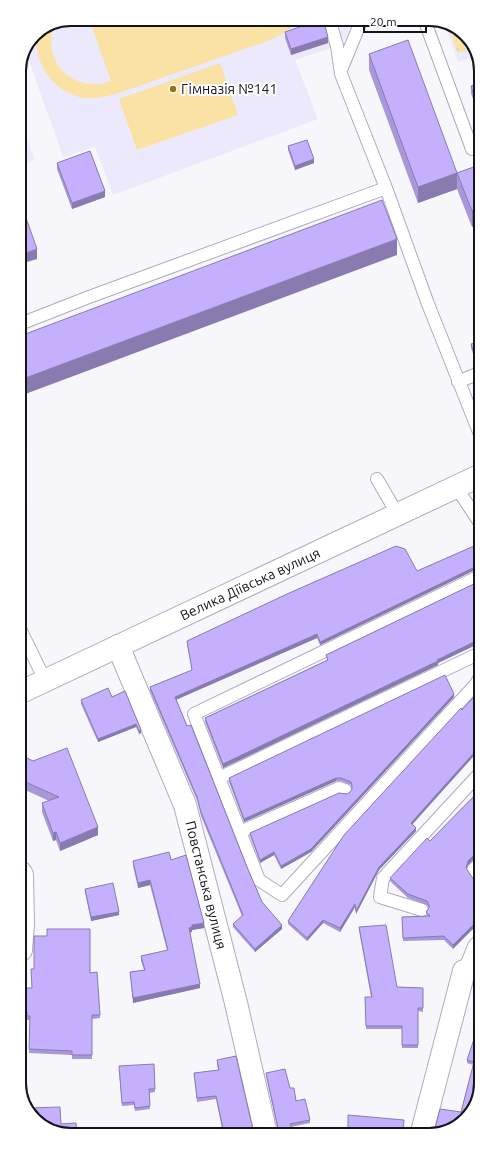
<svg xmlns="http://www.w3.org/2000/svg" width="500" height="1154" font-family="Ubuntu,sans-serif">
	<defs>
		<pattern id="park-crowns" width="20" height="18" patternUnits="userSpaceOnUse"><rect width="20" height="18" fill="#fae2a5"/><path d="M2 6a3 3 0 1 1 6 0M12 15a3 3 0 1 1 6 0" fill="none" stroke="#d5c18d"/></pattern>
	</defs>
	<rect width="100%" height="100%" fill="#f7f6fb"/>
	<path fill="#ede9fc" d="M71,19H352L346,37L337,46L295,60L318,119L113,195L95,147L63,157L26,52L34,34Z
		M444,23L461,30L478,55L458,62Z
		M19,117L35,160L19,166Z"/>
	<path fill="#fae2a5" d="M89,19H256L260,28L279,19H298L290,29L273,39L116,94C104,97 91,100 79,97C51,89 33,61 37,33L53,27C45,57 63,84 96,84C101,85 106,82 111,81Z
		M220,63L238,115L137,150L119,99Z"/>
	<path fill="url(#park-crowns)" d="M448,25L461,30L474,48L458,53Z"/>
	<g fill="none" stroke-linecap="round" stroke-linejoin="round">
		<defs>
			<path id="service" d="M329,19L337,46L341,74L386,188
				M424,19L472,149L479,146
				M341,70L362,19
				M20,324L89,297L386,188L428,304L479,432
				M458,382L479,373
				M377,479L398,515
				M456,487L480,523
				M480,576L194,714L259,880L282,895L476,684L480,677
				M21,631L45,680
				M219,778L480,653
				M240,832L339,788L345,790
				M480,863L473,870L480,879
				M422,910L380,897L383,878L480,773
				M464,971L474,946L481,938"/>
			<path id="minor" d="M118,646L185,805L236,1003L266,1134
				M21,873L22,875L23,924L21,950
				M422,1132L464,971"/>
			<path id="tertiary" d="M21,692L479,476"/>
		</defs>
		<use href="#service" stroke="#afaac1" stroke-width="14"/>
		<use href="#minor" stroke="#afaac1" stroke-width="24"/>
		<use href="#tertiary" stroke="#afaac1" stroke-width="24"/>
		<use href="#service" stroke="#fff" stroke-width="12"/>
		<use href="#minor" stroke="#fff" stroke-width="22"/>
		<use href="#tertiary" stroke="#fff" stroke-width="22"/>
	</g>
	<path fill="#a997d9" d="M285,32L328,43L291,55L285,38Z
		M369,54L457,173L479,165L472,227L457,189L418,203L369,70Z
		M478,84V115L471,93V86Z
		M288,146L314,163L295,170L288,150Z
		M57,163L105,197L72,209L57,169Z
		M479,341V365H477L471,348V344Z
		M480,559V569H477L320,645L317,638L176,700L262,902L282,929L255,952L233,927V924L242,916L201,816L197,800L150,691V687L192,670L187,644V641L417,571Z
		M480,581V643L438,663V665L223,768L205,722V718L327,660L326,655Z
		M480,690V749L412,824L416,831L379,870L356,914L355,907L340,932L323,923L307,941L288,924V921L462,710Z
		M125,691L141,733L139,734L136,727L98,742L81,704V700L112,697Z
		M454,697L311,852L281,869L274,855L260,863L250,836V833L347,794L350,792L352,789L351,785L341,781H336L244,822L229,782V778Z
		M21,755L98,835L60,851L56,840L53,841L42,812V803L49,801L21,788Z
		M480,790V856H478L475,858L468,865L466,869L453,949L444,940L403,941L402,917L427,916L426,912L429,908L427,905L408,898L390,881V878L430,841Z
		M171,860L204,928L192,930V932H190L200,988L133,1003L130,972L144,970L141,961V956L167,950L150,885L138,888L133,866V861Z
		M85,889L119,915L91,921L85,892Z
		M359,927L397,987L423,988V1012L418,1011V1048H402V1029H366L365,997H371L359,930Z
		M90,973L100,1015V1018L92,1019V1059H72V1055L29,1053L30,1020H27V1016H21V988H32Z
		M481,1041L470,1115L461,1112L473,1065L467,1063V1060Z
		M217,1060L254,1134L223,1133L216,1099L197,1102L194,1073L218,1070L217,1064Z
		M119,1070L155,1089V1092L149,1093L150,1109L135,1111L134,1105L122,1106Z
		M266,1073L290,1088L296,1101L310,1120V1123L291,1127L278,1131L266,1076Z"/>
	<path fill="#897bb0" d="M328,37V43L291,55V49Z
		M314,159V163L295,170V166Z
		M457,173V189L418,203V187Z
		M105,191V197L72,209V203Z
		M479,208V224L472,227V211Z
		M397,239V255L20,396V380Z
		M37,249V259L20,264V255Z
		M479,361V365H477V362Z
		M477,566V569L320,645V642Z
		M317,634V638L175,700V697Z
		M480,639V643L438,663V665L223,768V764Z
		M454,694V697L311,852L281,869V866Z
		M136,724V727L98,742V739Z
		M141,730V733L139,734V731Z
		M480,746V749L411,826V823Z
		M336,778V781L244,822V819Z
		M98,827V835L60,851V843Z
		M416,828V831L379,870L356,914V911L379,867Z
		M56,832V840L53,841V833Z
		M274,852V855L260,863V860Z
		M478,852V856L475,858L468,865L466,871V868L468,861L475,854Z
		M150,880V885L138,888V883Z
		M355,904V907L340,932V928Z
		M119,912V915L91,921V917Z
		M481,917V921L453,949V945Z
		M323,920V923L307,941V938Z
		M204,923V928L192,930V932L189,933V928L192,925Z
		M282,925V929L255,952V949Z
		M200,984V988L133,1003V998Z"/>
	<path fill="#c4b0fc" stroke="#897bb0" d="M323,19L328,37L291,49L285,32Z
		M408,40L457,173L418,187L369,54Z
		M478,84V108L471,86Z
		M307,140L314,159L295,166L288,146Z
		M90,151L105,191L72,203L57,163Z
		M479,165V208L472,211L457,173Z
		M19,198L37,249L20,255Z
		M382,200L397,239L20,380V336Z
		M479,341V361L477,362L471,344Z
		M396,546L405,549L417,571L474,546L480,559V566H477L320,642L317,634L175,697L187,726L191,725L247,867L262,902L282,925L255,949L233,924L243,915L201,812L197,797L150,687L192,670L187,641L287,594Z
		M480,581V639L437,660L438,661L223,764L205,718L328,660L326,655Z
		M445,675L454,694L311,849L281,866L274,852L260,860L250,833L339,793L347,794L350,792L352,789V786L351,782L341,778H336L244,819L229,778Z
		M108,688L112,697L125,691L141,730L139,731L136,724L98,739L81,700Z
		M480,690V746L411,823L416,828L379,867L356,911L355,904L340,928L323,920L307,938L288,921L344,835L461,708L462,710Z
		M67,748L98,827L60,843L56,832L53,833L42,803L59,797L21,780V755L33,761Z
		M480,790V853L478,852L475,854L468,861L466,868L474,880L477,882L480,883L481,917L453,945L444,936L403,938L402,917L430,916L426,912L429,908V905L427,901L408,894L390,878L427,838L430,841Z
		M169,852L171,860L186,855L204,923L192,925V927L189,928L200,984L133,998L130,972L145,970L141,956L168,950L150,880L138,883L133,861Z
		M113,883L119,912L91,917L85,889Z
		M386,925L397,987L423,988V1008H418V1045H402V1026H366L365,997H372L359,927Z
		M47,929H90V973L97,972L100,1015H92V1055H72V1051L29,1049L30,1016H27V1012L21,1013V988H32L31,969H34V936H47Z
		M474,1039L481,1041V1083L470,1115L446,1132H434L440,1109L461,1112L474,1062L467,1060Z
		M236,1056L254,1134H171V1133H224L216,1096L197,1098L194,1073L219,1070L217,1060Z
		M154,1064L155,1089H149L150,1106L135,1108L134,1102L122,1103L119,1066Z
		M285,1069L290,1088H294L296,1101L305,1099L310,1120L290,1124L293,1133H278V1128L266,1073Z
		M60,1107L61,1124L76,1123L77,1135H67L39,1124L28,1108Z
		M348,1115L404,1120L403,1133H348Z"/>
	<circle fill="#92741a" stroke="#fff" stroke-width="1.5" cx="173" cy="89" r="4"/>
	<g text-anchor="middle" stroke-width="4" stroke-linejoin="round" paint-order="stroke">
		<g font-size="14" fill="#15131b" stroke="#fff" text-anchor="start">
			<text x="181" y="94">Гімназія №141</text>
		</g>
		<g font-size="14" fill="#15131b" stroke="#fff">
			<text transform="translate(250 584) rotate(-25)" y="5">Велика Діївська вулиця</text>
			<text transform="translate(206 885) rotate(76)" y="5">Повстанська вулиця</text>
		</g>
	</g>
	<path d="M0 0H500V1154H0ZM71 26H429A45 45 0 0 1 474 71V1083A45 45 0 0 1 429 1128H71A45 45 0 0 1 26 1083V71A45 45 0 0 1 71 26Z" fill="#fff" fill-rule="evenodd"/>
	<path fill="none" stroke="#15131b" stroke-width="2" d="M71 26H429A45 45 0 0 1 474 71V1083A45 45 0 0 1 429 1128H71A45 45 0 0 1 26 1083V71A45 45 0 0 1 71 26Z"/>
	<path d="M364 26v6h62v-6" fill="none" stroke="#15131b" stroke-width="2"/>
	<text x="370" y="26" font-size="12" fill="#15131b" stroke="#ffffff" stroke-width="3" paint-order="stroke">20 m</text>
</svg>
